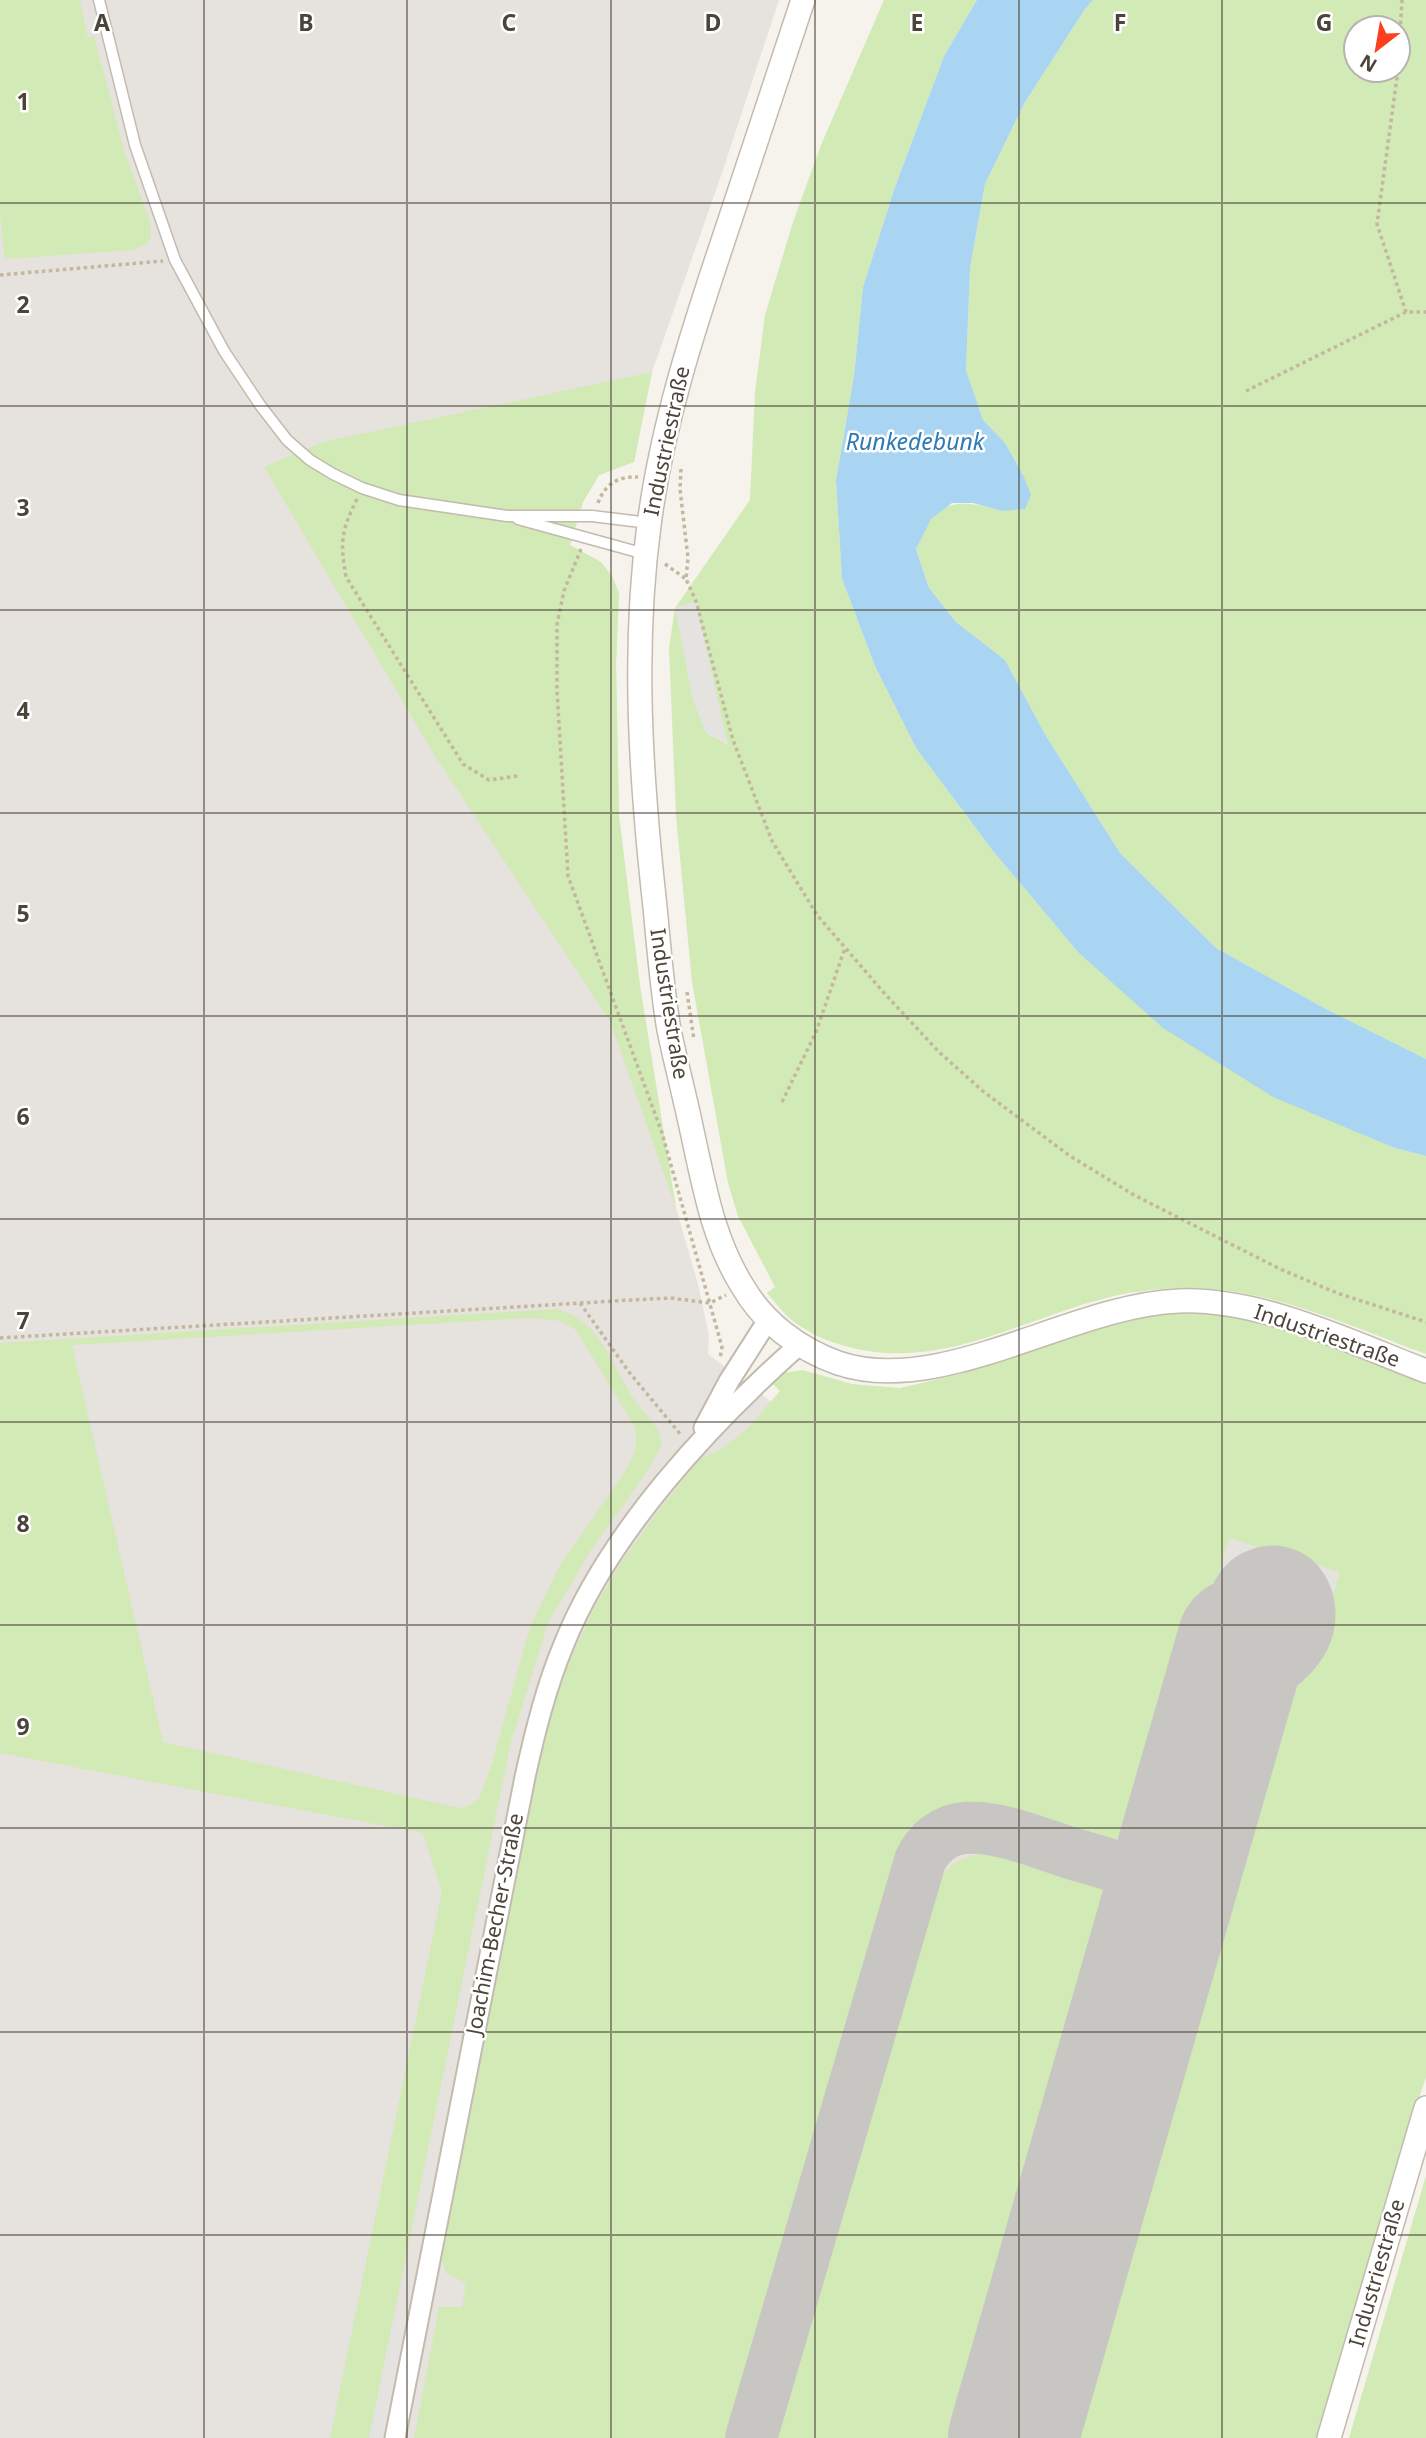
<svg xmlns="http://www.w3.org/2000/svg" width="1426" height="2438" font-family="'Noto Sans',sans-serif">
	<rect width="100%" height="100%" fill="#f6f3ec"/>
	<path fill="#e6e2dd" d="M0,0H779L722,173L652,372L634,462L599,475L583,502L570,545L601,562L612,576L619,593L616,664L619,816L640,986L676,1208L698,1284L709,1336L708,1354L773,1403L885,1396L1403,1380L1306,2438H0Z"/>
	<path fill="#d2eab5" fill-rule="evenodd" d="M0,0H80L88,38L94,36L124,150L150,222L151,237L147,244L133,250L5,259L0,215Z
		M884,0H977L944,56L895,187L863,287L854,376L836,480L842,579L875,666L916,748L993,851L1078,952L1395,1148L1426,1156V1354C1351,1327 1273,1289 1192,1288C1170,1288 1144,1290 1123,1294C1030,1313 943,1374 845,1346C824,1340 804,1331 788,1317C781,1310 774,1301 767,1293L775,1287L738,1216L728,1183L692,982L676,816L669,648L675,608L750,500L755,392L765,315L793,222L821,145ZM695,602L727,743V744L707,733L675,608Z
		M1093,0H1426V1059L1326,1009L1216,948L1120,853L1046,736L1005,660L956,622L929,588L916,549C921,540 924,527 931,519C950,496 977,504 1002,511L1023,475L1005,443L983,420L966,370L970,268L985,184L1025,102L1085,9ZM1356,28H1398V70H1356Z
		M652,372L634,462L599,475L583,502L570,545L601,562L612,576L619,593L616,664L619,816L640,986L676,1208L610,1021L435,756L264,467L323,442Z
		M557,1309C599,1319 613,1366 633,1398C640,1409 651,1418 657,1429C660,1433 660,1440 662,1445L644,1476L591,1550L548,1623L511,1742L369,2438H330L442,1892L423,1833L0,1753V1343ZM529,1318L561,1321L576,1330L635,1427C638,1444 635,1455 626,1470L559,1567L530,1627L492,1763L479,1799L468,1806L459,1808L163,1742L72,1345Z
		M1187,1311L1227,1314L1295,1332L1426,1381V2077L1398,2162L1318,2438H1059L1276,1691L1315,1656L1340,1572L1229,1538L1153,1798C1150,1805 1146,1815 1141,1821C1132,1831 1117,1841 1104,1841C1066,1844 1016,1813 974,1811C966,1810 955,1810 948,1813C914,1825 902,1863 892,1893L735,2438H414L439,2307H462L466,2283L446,2273L442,2259L537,1776L552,1712L570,1660L595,1606L624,1558L660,1509L700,1459L720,1450L745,1431L780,1391L771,1382L783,1373L803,1370L852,1384L900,1388L961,1374L1045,1342L1123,1319Z
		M1001,1851C1016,1853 1030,1858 1044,1862C1081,1872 1107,1880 1116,1921L968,2438H769L923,1904C940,1868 960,1853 1001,1851Z
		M1426,2177V2438H1349L1425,2179Z"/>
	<path fill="#e5e3e0" d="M696,601L723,725L728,744L706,733L693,700L675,608Z
		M412,2299L385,2438H369L391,2329Z"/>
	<path fill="#a9d4f2" d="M977,0H1093L1085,9L1025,102L985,184L970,268L966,370L983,420L1005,443L1023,475L1031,495L1025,509L1002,511L973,503H952L931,519L916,549L929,588L956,622L1005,660L1046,736L1120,853L1216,948L1326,1009L1426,1059V1156L1395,1148L1273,1097L1163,1028L1078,952L993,851L916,748L875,666L842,579L836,480L854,376L863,287L895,187L944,56Z"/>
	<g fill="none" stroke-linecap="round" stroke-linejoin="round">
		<path stroke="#c8c6c3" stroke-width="52" d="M1220,1720C1225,1713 1231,1705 1237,1699C1258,1679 1290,1666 1304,1638C1321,1604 1297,1557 1255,1576C1248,1579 1240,1587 1237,1595C1233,1610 1244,1627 1242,1642
			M1124,1870C1152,1868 1170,1858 1186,1835L1204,1775
			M751,2438L920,1861C928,1843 945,1829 965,1828C997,1825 1039,1843 1070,1853C1087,1858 1105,1862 1121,1869C1130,1872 1141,1881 1146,1889C1158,1904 1157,1922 1156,1940"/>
		<path stroke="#c8c6c3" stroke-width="130" d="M1013,2438L1242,1642"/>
		<defs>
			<path id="service" d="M99,0L135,145L175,260L224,351L260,405L287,440L310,460L333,474L362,488L399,500L507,516H592L649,523
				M518,519L645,554"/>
			<path id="minor" d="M704,1428L729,1381L768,1320
				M395,2438L525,1777C535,1732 546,1687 564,1644C609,1532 710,1424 799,1345"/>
			<path id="tertiary" d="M803,0C777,78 751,157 725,235C693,330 662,425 649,525C632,652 641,780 655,907C659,948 662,990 669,1030C676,1064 685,1097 692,1131C704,1185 713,1240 743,1287C764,1323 799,1349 838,1363C941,1398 1071,1305 1179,1301C1261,1298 1350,1342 1426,1371
				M1329,2438L1426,2108"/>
		</defs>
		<use href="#service" stroke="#c2bbae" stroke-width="13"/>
		<use href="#minor" stroke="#c2bbae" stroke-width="23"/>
		<use href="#tertiary" stroke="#c2bbae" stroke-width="26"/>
		<path stroke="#c4b79f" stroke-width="3.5" stroke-dasharray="3.5 3.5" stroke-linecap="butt" d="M1398,66L1402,0
			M1398,70L1377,224L1406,312
			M0,275L163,261
			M1246,391L1406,312H1426
			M681,469L680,489L688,558L686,579L696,601L733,740L772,841L817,915L885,994L939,1052L984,1092L1070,1156L1134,1195L1280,1269L1337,1293L1426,1322
			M357,499C341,531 340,542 346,577L463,764L489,780L518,776
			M598,503C605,484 618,476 638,477
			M581,549L564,591L557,624V690L568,876L662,1133L722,1347L720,1359
			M665,564L686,579
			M687,992L694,1040
			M782,1102L816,1032L845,948
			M580,1303L629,1372L681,1435
			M0,1338L631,1300L670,1298L710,1303L726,1295"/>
		<use href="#service" stroke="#fff" stroke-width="10"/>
		<use href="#minor" stroke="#fff" stroke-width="19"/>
		<use href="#tertiary" stroke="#fff" stroke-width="23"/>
	</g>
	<path fill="none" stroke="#4b4439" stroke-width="2" stroke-opacity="0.55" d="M204,0V2438M407,0V2438M611,0V2438M815,0V2438M1019,0V2438M1222,0V2438M0,203H1426M0,406H1426M0,610H1426M0,813H1426M0,1016H1426M0,1219H1426M0,1422H1426M0,1625H1426M0,1828H1426M0,2032H1426M0,2235H1426"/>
	<g text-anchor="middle" stroke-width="5" stroke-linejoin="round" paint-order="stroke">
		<g font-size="21" fill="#4b4439" stroke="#fff">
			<text transform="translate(667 441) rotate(-78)" y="7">Industriestraße</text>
			<text transform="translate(669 1004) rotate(81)" y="7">Industriestraße</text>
			<text transform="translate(1327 1336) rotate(19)" y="7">Industriestraße</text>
			<text transform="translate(495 1924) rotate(-79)" y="7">Joachim-Becher-Straße</text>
			<text transform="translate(1377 2273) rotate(-74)" y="7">Industriestraße</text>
		</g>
		<g font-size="23" font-style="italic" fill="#2e7ab2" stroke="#fff">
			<text x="915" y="450">Runkedebunk</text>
		</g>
	</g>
	<g font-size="23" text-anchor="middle" font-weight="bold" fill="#4b4439" stroke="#fff" stroke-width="5" stroke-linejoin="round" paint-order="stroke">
		<text x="102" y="31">A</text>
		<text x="306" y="31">B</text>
		<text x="509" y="31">C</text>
		<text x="713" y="31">D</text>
		<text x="917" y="31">E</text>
		<text x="1120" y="31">F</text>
		<text x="1324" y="31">G</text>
		<text x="23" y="110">1</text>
		<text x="23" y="313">2</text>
		<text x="23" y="516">3</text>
		<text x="23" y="719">4</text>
		<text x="23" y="922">5</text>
		<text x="23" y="1125">6</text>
		<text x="23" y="1329">7</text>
		<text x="23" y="1532">8</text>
		<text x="23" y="1735">9</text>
	</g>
	<g transform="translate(1377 49) rotate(211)"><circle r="33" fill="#ffffff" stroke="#b7b4b0" stroke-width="2"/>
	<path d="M0-5L12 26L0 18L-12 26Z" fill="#fc3f1d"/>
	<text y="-10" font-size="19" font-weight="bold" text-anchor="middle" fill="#4b4439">N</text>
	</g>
</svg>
